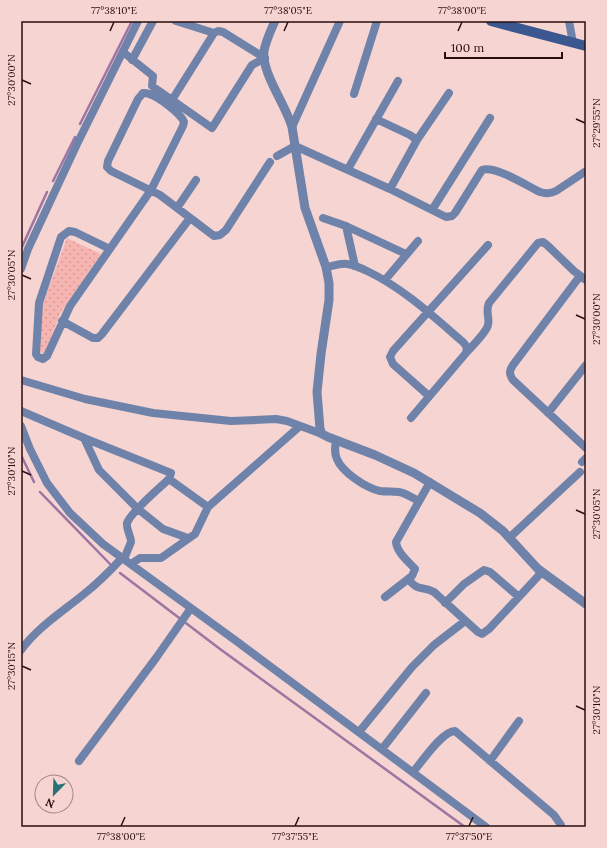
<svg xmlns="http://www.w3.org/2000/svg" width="607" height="848" font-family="Lora,serif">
	<defs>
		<pattern id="park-dots" width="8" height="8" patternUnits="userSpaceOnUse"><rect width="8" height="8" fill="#f6b5b1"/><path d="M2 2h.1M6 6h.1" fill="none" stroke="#d39a97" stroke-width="1.8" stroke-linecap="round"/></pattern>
	</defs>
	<rect width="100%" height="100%" fill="#f5d4d2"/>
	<path fill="url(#park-dots)" d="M67,238L101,254L61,312L44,354L38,351L42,306Z"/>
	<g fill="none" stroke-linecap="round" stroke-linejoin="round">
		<path stroke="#9d75a2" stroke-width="2.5" d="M80,124L132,21
			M53,181L75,137
			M21,249L47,192
			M21,455L34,482
			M40,492L111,565
			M120,573L220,649L465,827"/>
		<path stroke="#6f83aa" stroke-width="8" d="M176,21L214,33
			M569,21L573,43
			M123,52L153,76L152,86L212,128L252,65L265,58L223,32L218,31L214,33L172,100
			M132,60L153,21
			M354,94L377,21
			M376,119L410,135L417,140L390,189
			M292,127L340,21
			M417,140L449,93
			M277,156L295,146L390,189L446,217L452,216L455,213L482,170C495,165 527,186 540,192C546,194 550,194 556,191L586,171
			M348,169L398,81
			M177,208L196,180
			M432,210L490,118
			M323,218L346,226L406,254
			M346,226L355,266
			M110,249L75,232L69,231L61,237L39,303L36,354L38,357L43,359L47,356L70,306L151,190L183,126L184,122C181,114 158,96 149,94C147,93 145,93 143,93L138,99L108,161L107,167L111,171L160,195L214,236L220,235L226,230L270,162
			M326,267C333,266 340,263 347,264C354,265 361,268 367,271C403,288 433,316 463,342L467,347L466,353L411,418
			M21,269L28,249L77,144L138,21
			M580,276L513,365C509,371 509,374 513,380L586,448
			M385,280L418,241
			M62,321L93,338H98L102,334L190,218
			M466,353C472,346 486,333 488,325C490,317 485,313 489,303L538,243L543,242L547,245L574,271L586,280
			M21,380L85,399L153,413L231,421L276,419L287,421L322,434
			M429,396L393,364L390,357L393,351L488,245
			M21,411L84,438L171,473L169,479C159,488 131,512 127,523C126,529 131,536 131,542L124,559
			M548,413L586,365
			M21,426L30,449L47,483L70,513L103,544L239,643L486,827
			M84,438L99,470L138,509L163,529L188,538
			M336,440C335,447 334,453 337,459C342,472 366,488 380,491C387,492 393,491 399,492C406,493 412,498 419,501
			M582,462L586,458
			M169,479L208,507
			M509,538L580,472
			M131,564L140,558H161L195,534L208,507L300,426
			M408,579C420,593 422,585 434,592L478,632L482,634L489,629L542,572
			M385,597L412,576L415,569C408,561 397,553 396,542L430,482
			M445,603L464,584L484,570L490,572L519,597
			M21,650C38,627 62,612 84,594C98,583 110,571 122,558
			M359,732L412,667L434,645L465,621
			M382,749L426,693
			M79,761L156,658L191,608
			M490,761L519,721
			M413,772C422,762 442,731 455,731L554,815L561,825V827"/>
		<path stroke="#6f83aa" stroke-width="9" d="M275,21C271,30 266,40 264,51C261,72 286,105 292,127L305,208L326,267L329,283V300L321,354L317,392L320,429L322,434L328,437L375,455L414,473L480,513L503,531L538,569L586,604"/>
		<path stroke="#3b578f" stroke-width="10" d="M491,21L586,46"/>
	</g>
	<path fill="none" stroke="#2a0f0f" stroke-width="1.5" d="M110,31L114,22M284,31L288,22M458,31L462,22M22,80L31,84M576,119L585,123M22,275L31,279M576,315L585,319M22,471L31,475M576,510L585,514M22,666L31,670M576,706L585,710M121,826L125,817M295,826L299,817M469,826L473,817"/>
	<rect width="607" height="848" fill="none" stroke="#f5d4d2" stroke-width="44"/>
	<g transform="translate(54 794) rotate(203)"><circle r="19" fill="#f5d4d2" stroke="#a48584"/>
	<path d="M0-3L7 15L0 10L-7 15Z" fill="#287278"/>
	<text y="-6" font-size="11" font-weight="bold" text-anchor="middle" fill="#2a0f0f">N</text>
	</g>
	<path d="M445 52v6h117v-6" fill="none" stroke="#2a0f0f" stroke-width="2"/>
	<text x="451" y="52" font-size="12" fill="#2a0f0f" stroke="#f5d4d2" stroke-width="3" paint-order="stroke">100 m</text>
	<rect x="22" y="22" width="563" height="804" fill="none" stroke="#2a0f0f" stroke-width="1.5"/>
	<g font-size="10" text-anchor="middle" fill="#2a0f0f">
		<text x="114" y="14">77°38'10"E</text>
		<text x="288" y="14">77°38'05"E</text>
		<text x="462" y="14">77°38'00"E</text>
		<text transform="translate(11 80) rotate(-90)" y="4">27°30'00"N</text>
		<text transform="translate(596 123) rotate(-90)" y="4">27°29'55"N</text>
		<text transform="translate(11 275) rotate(-90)" y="4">27°30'05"N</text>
		<text transform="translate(596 319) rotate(-90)" y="4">27°30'00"N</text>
		<text transform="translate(11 471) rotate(-90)" y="4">27°30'10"N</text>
		<text transform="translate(596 514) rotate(-90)" y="4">27°30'05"N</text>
		<text transform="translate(11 666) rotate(-90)" y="4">27°30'15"N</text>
		<text transform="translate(596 710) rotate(-90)" y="4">27°30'10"N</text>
		<text x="121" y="840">77°38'00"E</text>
		<text x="295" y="840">77°37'55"E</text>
		<text x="469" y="840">77°37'50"E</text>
	</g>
</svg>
